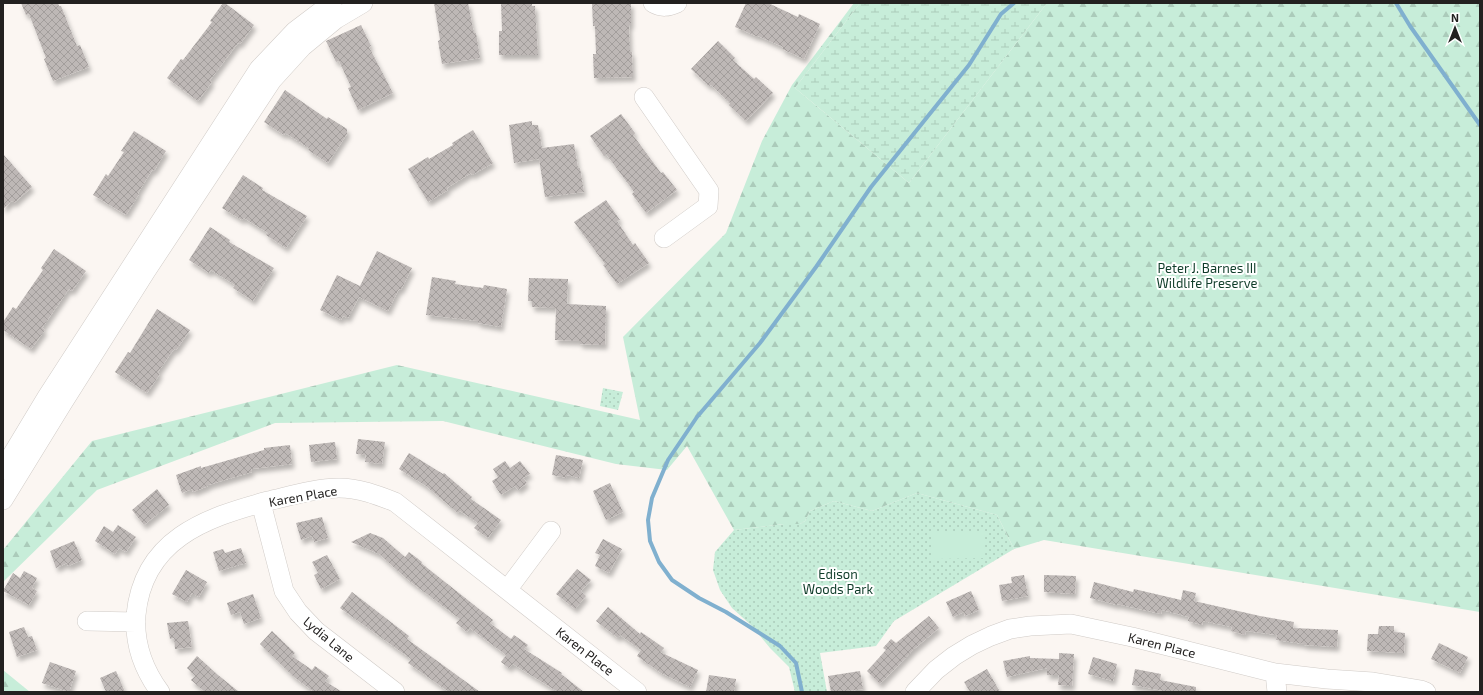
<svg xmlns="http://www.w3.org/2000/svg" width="1483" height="695" font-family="'Exo 2',sans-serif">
	<defs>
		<pattern id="green-dots" width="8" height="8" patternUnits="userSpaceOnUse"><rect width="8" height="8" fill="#c7edd9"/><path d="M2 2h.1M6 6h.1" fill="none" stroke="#abcbba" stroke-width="1.8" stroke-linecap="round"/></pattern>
		<pattern id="forest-firs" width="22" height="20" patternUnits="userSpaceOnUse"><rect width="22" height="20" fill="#c7edd9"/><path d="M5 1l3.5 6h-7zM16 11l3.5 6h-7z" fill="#abcbba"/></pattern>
		<pattern id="wetland-marsh" width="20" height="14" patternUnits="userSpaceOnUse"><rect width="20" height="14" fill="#c7edd9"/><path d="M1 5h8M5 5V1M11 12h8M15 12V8" fill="none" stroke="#abcbba"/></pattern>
		<pattern id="building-cross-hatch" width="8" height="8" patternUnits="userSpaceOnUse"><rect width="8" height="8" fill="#beb8b6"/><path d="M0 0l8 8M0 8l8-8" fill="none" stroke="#a39e9c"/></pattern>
		<filter id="shadow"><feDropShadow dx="2.5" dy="4.5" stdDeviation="2" flood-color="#0004"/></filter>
	</defs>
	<rect width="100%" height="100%" fill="#fbf6f2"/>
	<path fill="url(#green-dots)" d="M603,388L623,392L618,410L600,406Z
		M917,493L997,515L1014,549L894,621L876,646L820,653L827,692H795L789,667L770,648L752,626L732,608L720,590L713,570L715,552L734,530L784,524H800L805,521L810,511L834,501L872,511Z"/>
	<path fill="url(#forest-firs)" d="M854,3H860L795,88L909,183L1047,3H1480V612L1044,540L1014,549L997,515L917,493L872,511L834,501L810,511L805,521L800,524H784L734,530L687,446L667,470L616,464L443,421L275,423L97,490L3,582V550L92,441L397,365L640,420L623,337L726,233L762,141L792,85Z
		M3,670L30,692H3Z"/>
	<path fill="url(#wetland-marsh)" d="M860,3H1047L909,183L795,88Z"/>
	<path fill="#c7edd9" d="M984,531L985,558L933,559V532Z"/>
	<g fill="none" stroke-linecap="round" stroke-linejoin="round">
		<path stroke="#80b0cf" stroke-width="4" d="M1396,3L1410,26L1480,125
			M802,692L796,663L780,646L726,612L699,598L672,580L659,562L650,541L648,520L652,498L668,460L697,417L760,343L816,267L871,187L969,65L1001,14L1014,3"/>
	</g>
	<path fill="url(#building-cross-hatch)" filter="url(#shadow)" d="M21,3H58L59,6H61L77,46L80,45L89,67L53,81L44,59L46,58L29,14L26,15Z
		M223,3H225L254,25L240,44L238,43L210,80L212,82L198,101L167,78L181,59L183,60L212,22L210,21Z
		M434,3H468L474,33H476L480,58L442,64L438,41L440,40Z
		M501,3H532V6H535L538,55H499V31H502Z
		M592,3H631V25H629L630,52H632L633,77L594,78L593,54H596L595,26H593Z
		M746,3H768L798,17L799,14L820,24L804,59L782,49L783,47L758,36V37L735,27Z
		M361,25L371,46L369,47L393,93L358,110L348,88L351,87L339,61L336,62L326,41Z
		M718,41L735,58L733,60L754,79L756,77L773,93L746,121L729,105L730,103L711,85L709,86L691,69Z
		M285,90L327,119L328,117L347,129V134L328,163L308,150L309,148L285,133L284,135L264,122Z
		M621,114L635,133L633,135L661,173L663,172L677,190L646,213L632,194L634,192L629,185L606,154L604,156L590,136Z
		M532,121V125H538L542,148L574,144L578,168H580L584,192L545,197L539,159L514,163L509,125Z
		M473,130L493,163L472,175L471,173L447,188L448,190L428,202L408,169L428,157L429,159L453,145L452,143Z
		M134,131L166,151L154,171L152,170L138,193L139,194L126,215L93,195L106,174L108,176L124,152L121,151Z
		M3,154L32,187L14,203L12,201L3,209Z
		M243,175L263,188L262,190L307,216L286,248L266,235L268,233L244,218L242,220L222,208Z
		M606,200L620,220L617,221L633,245L635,243L649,263L617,284L603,265L605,264L574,222Z
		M210,227L230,240L229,242L274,268L253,301L233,288L235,285L211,270L209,273L189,260Z
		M54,249L86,271L72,291L69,289L42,328L45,330L31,349L3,330V322L13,307L16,309L43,270L41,268Z
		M377,251L412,268L401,290L399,289L388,311L359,297L348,318L343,316L341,320L320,310L337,275L360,286Z
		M432,277L456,281L455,284L483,288L484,285L507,289L501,327L478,323V321L426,315Z
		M529,278L568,279L567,304L606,306L605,345L580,344V341L555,340L556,308L532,307V301H528Z
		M157,309L190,330L176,350L174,349L158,372L160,374L147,393L115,372L128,352L130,353Z
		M358,439L385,442L382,464L365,462L366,455L356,454Z
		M335,442L337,459L311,462L309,445Z
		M290,445L292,464L251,469L252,472L208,485V486L193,492L192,489L182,493L176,475L201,466V468L264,450V448Z
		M409,453L443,474L444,473L472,497L471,499L501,520L488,538L474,528L478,523L460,511L458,513L426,486L399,469Z
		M556,455L583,460L579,478L567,475V478L552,475Z
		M505,461L510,468L520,461L530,474L523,478L527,483L518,490L515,486L501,495L492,481L498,477L493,469Z
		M610,483L623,512L606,520L593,491Z
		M157,489L169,505L144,525L132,510Z
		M322,517L328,538L314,542L312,536L301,540L296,523Z
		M118,525L136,537L126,552L119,548L115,554L95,541L104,526L113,532Z
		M370,533L383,538L405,557L409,552L422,562L421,563L493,620L490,623L511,639L514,635L528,645L524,649L562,673L561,674L584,692H558L513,664L509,668L501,662L506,655L470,628L467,632L456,623L460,619L407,579L379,554L351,542Z
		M603,539L622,549L609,573L595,566L600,555L595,553Z
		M74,541L82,560L68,566L67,563L56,568L50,551Z
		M241,548L246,563L219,571L213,552L223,549L225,553Z
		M327,555L340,579L321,589L314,575L318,573L312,562Z
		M577,569L591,580L581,591L586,596L575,609L556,594Z
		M186,570L207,582L199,597L192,593L187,602L172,594Z
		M24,571L37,578L32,588L37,591L29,605L3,591L13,573L20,578Z
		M1024,575L1028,596L1002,601L999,585L1012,583L1011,577Z
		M1044,575L1076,576L1075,594L1044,592Z
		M1094,582L1133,592L1134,589L1181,600L1183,590L1196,593L1194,601L1260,616L1294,622L1293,628L1338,630L1337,647L1304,645V644L1276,640L1277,635L1246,631L1245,635L1231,631L1232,627L1203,621L1202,625L1188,621L1189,617L1162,610L1161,614L1117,604V605L1090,598Z
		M971,591L979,610L965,616L964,612L953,617L946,602Z
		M352,592L409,636L407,639L480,692H449L408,663L411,659L340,608Z
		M253,594L261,618L244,624L240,612L231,615L227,603Z
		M608,607L640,634L641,632L664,648L660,652L698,670L690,687L661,673L637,656L641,650L620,635L618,638L596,621Z
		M929,616L939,628L914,649L880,684L867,671L886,650L883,648L891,639L896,643Z
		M188,621L192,647L175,649L174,638L170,639L167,623Z
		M1379,626H1394V632L1405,633L1404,653L1367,651L1368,634H1378Z
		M24,627L28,637L32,636L37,650L17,657L9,632Z
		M272,631L295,653L292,656L312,670L315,666L329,676L325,681L342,692H314L294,677L260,644Z
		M1439,643L1468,657L1460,673L1431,659Z
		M1059,653L1074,654L1072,686L1058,685L1059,675H1047V668L1007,677L1003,661L1030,656V658L1059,659Z
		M197,656L218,675L239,692H205L191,680L195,676L187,668Z
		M1093,657L1117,664L1113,681L1088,674Z
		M50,662L76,671L69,692L42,683Z
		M987,669L1000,692H970L964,682Z
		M1135,669L1161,674L1160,680L1196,687V692H1169L1132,685Z
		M116,671L125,692H106L100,678Z
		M860,671L863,689L841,692H831L828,676Z
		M709,675L736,679L734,692H706Z"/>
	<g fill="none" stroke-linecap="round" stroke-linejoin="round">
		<defs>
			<path id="minor" d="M653,3C662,8 668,7 677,3
				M644,97L709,191L708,206L664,238
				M3,470L47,397L259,69L295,31L332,3
				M3,500L62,404L146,271L272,80L302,47L336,19L363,3
				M261,503L284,591L298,612L316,631L395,692
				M507,590L551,531
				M87,621L136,622
				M1275,673L1277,692
				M160,692C144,670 134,643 136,615C143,540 204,518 268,501C290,496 316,488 339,488C359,488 377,495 395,502L637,692
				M915,692L936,670L954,656L972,645L991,636L1010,629L1030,626L1071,624L1132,637L1275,673L1327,679L1373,682L1421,690L1426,692"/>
		</defs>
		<use href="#minor" stroke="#d0cbc7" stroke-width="20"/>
		<use href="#minor" stroke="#fff" stroke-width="19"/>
	</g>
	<g text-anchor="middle" stroke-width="4" stroke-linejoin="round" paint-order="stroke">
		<g font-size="13" fill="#0f3c29" stroke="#fff">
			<text x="1207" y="273">Peter J. Barnes III<tspan x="1207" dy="15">Wildlife Preserve</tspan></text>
			<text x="838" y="579">Edison<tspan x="838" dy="15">Woods Park</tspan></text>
		</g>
		<g font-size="13" fill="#232120" stroke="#fff">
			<text transform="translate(303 496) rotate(-10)" y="5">Karen Place</text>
			<text transform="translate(329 639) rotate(40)" y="5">Lydia Lane</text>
			<text transform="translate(1162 645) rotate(14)" y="5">Karen Place</text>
			<text transform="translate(585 651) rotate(38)" y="5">Karen Place</text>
		</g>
	</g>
	<rect width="1483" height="695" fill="none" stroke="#232120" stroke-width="8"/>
	<g transform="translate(1455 28)" stroke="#ffffff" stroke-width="3" paint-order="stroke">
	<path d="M0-3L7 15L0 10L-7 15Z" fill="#232120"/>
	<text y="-6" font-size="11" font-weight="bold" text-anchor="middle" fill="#232120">N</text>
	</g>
</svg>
